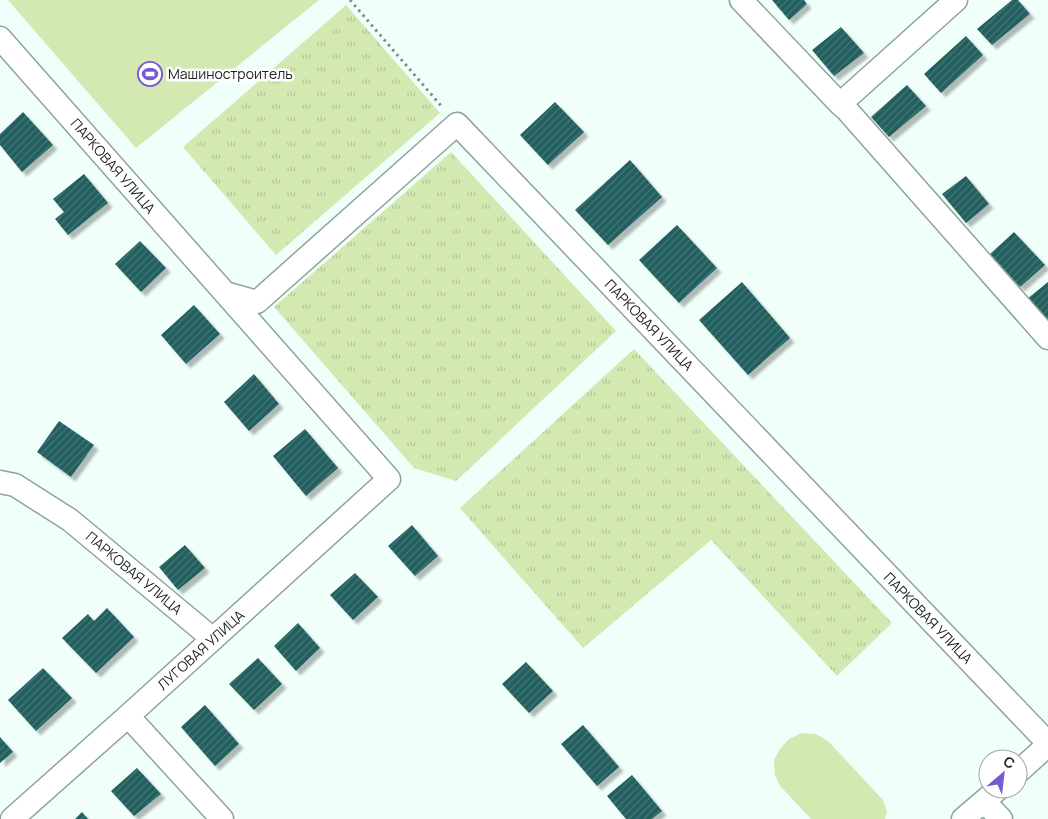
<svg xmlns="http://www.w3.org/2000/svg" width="1048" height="819" font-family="Manrope,sans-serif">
	<defs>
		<pattern id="park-tufts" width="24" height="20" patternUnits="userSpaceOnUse" patternTransform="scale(1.25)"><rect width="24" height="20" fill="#d4e8b2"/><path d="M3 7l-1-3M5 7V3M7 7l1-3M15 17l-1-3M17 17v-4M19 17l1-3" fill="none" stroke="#b5c799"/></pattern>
		<pattern id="building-hatch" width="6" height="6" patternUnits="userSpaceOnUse" patternTransform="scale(1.25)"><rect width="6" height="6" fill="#215f5f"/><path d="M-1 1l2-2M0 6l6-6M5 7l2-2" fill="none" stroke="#477676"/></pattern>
		<filter id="shadow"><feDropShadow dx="4.5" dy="4.5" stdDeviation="1" flood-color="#0004"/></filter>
	</defs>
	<rect width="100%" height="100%" fill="#f0fff9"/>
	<path fill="url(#park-tufts)" d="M346,5L440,113L276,255L183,147Z
		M451,152L616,331L456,481L414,468L274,307Z
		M634,349L892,623L837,676L711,540L583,648L460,508Z"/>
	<path fill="#d4e8b2" d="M8,0H319L136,148Z
		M802,733L816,734L828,741L883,800L887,811L885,819H811L780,786L775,775L774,760L780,749L789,739Z"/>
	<path fill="url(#building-hatch)" filter="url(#shadow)" d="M772,0H804L807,4L789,20Z
		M1012,0H1018L1030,14L992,45L977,29Z
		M841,27L864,53L834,76L812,50Z
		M966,36L983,55L941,93L924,74Z
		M907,85L926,106L889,137L871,117Z
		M555,102L584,132L548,165L520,135Z
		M23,112L53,145L22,172L0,145V134Z
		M630,160L662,197L608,245L575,210Z
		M84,174L108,203L68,235L55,219L64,212L53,199Z
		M966,176L989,204L966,223L942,194Z
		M677,225L717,268L679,303L639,260Z
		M1014,232L1045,265L1020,287L990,254Z
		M140,241L166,268L141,292L115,264Z
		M742,282L790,338L748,375L699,320Z
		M1048,282V324L1027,299Z
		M194,305L220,334L186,364L161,335Z
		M254,374L279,404L249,431L224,402Z
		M59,421L94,445L71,477L37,452Z
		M305,429L338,468L306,496L273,456Z
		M412,525L438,556L415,576L388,546Z
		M185,545L205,568L178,590L159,567Z
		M355,573L378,597L353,620L330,595Z
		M107,608L134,637L96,673L62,638L88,614L94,621Z
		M298,623L320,648L296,671L274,646Z
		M258,658L282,684L254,710L229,684Z
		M526,662L553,691L529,713L502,684Z
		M43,668L72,698L36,731L8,700Z
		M205,705L239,744L215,766L181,727Z
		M583,725L619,767L597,786L561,744Z
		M0,737L13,752L0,763Z
		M137,768L161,794L134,816L111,791Z
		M632,775L662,811L652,819H626L607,796Z
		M82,812L88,819H75Z"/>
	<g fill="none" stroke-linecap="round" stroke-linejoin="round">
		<defs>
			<path id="street" d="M741,0L840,104L846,109L1048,338
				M0,38L389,479L128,716L12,819
				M840,104L956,0
				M225,293L257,302L457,124L1048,743
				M0,482L15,485L70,520L213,639
				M128,716L222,819
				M1018,772L1048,745
				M984,801L1001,819
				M963,819L998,789"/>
		</defs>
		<use href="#street" stroke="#91a29c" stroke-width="25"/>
		<path stroke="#838d89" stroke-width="3" stroke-dasharray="2.5 4" stroke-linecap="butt" d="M350,0L443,108"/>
		<use href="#street" stroke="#fff" stroke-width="22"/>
	</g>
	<defs>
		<symbol id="stadium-ring" viewBox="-11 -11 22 22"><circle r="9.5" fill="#fff" stroke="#765ad4" stroke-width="1.5"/><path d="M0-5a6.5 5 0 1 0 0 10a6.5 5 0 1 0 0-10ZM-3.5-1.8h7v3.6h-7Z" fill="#765ad4"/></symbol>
	</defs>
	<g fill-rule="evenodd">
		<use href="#stadium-ring" x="136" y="60" width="28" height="28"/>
	</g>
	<g text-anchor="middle" stroke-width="5" stroke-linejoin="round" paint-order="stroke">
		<g font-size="14" fill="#191f1d" stroke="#fff" text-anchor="start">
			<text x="168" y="79">Машиностроитель</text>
		</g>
		<g font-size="14" fill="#191f1d" stroke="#fff">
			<text transform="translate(113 166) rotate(49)" y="5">ПАРКОВАЯ УЛИЦА</text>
			<text transform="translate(649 325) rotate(46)" y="5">ПАРКОВАЯ УЛИЦА</text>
			<text transform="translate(134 573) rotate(40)" y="5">ПАРКОВАЯ УЛИЦА</text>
			<text transform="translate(928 618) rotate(46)" y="5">ПАРКОВАЯ УЛИЦА</text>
			<text transform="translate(201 650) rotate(-42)" y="5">ЛУГОВАЯ УЛИЦА</text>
		</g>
	</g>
	<g transform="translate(1003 774) rotate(28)"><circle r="24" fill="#ffffff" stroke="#a3a5a5"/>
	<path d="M0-4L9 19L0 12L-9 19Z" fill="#765ad4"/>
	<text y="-8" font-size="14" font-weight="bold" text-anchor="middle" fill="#191f1d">С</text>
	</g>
</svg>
